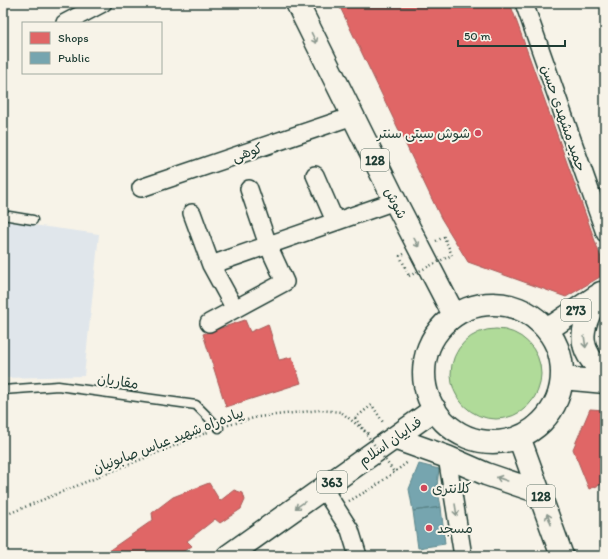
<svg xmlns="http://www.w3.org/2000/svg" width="608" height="559" font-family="Itim,'Playpen Sans Arabic',sans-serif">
	<rect width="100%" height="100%" fill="#f7f3e8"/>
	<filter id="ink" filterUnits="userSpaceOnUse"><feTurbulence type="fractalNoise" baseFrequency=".025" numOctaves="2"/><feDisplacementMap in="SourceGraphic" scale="8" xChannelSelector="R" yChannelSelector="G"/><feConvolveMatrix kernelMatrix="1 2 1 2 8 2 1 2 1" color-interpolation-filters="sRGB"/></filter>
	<g filter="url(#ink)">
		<path fill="#e0e6eb" d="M3,221L99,234L84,376L3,378Z"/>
		<path fill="#b0db99" stroke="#688c66" d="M451 374a45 45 0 1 1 90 0a45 45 0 1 1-90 0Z"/>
		<path fill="#e06666" stroke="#a65a57" d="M338,3H510L605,269V274L566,297L468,262L441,218Z
			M245,320L250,332L268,324L279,360L292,357L301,383L226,407L203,334Z
			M590,409L605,410V483L589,489L573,449Z
			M209,483L220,501L234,490L243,493L245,500L241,509L220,523L215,519L187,541L192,546L176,556H101L153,520L152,513L173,497Z"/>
		<path fill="#76a5af" stroke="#5c868a" d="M419,464L439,469L437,486L441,507L413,511L409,489Z
			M441,507L445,544L418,548L413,511Z"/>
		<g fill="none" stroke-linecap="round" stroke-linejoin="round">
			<defs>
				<path id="lane" d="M3,215L33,220
					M3,390L58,386L196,405L219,428"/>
				<path id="street" d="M524,3L605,233
					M65,23L103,3
					M315,175L335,221
					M141,188L353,116
					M192,213L211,265L235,309L285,282L268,245L249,189
					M211,265L395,201
					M209,323L235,309
					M447,457L463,556
					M323,488L350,530L358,556"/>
				<path id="primary" d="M297,3L395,201L454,315
					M601,293C582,322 572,349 605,372
					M424 373a69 69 0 1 1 138 0a69 69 0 1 1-138 0Z
					M547,330L597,296
					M562,378L605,382
					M519,437L562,556
					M394,438L447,457L486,474L539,492
					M228,556L435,409"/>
			</defs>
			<use href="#lane" stroke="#1f3d34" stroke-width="11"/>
			<use href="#street" stroke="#1f3d34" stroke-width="20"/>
			<use href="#primary" stroke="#1f3d34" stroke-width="25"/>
			<path stroke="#1f3d34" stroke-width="2.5" stroke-dasharray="1 3" stroke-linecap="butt" d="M436,241L444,237L452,255
				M404,254L400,256L409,276
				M355,418L372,405L384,424
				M228,425L258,417L320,410L341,412L370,435
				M349,501L374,487L408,462
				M3,516L208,432"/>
			<use href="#lane" stroke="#f7f3e8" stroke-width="8"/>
			<use href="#street" stroke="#f7f3e8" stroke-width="17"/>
			<use href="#primary" stroke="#f7f3e8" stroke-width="22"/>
			<path stroke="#1f3d34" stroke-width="2.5" stroke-dasharray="1 3" stroke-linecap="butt" d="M409,276L452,255
				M355,418L394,472"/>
		</g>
		<defs><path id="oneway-shaft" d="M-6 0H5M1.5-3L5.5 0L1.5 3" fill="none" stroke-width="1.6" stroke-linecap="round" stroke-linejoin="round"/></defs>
		<g stroke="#8b988e">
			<use href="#oneway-shaft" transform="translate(314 38) rotate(64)"/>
			<use href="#oneway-shaft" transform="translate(416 242) rotate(63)"/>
			<use href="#oneway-shaft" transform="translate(585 342) rotate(82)"/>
			<use href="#oneway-shaft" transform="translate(502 479) rotate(-161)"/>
			<use href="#oneway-shaft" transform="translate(300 505) rotate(145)"/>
			<use href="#oneway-shaft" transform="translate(456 510) rotate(81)"/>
			<use href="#oneway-shaft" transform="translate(549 519) rotate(-110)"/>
		</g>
	</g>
	<g fill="#d1495b" stroke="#f7f3e8" stroke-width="1.5">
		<circle cx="478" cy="133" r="4"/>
		<circle cx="424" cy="488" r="4"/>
		<circle cx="429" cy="528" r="4"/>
	</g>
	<g text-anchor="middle" stroke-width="4" stroke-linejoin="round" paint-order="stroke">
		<g fill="#f7f3e8" stroke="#60746a" stroke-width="1">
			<rect x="361" y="149" width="28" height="22" rx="3"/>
			<rect x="561" y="299" width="30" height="22" rx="3"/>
			<rect x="317" y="471" width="30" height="22" rx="3"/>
			<rect x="527" y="485" width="28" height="22" rx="3"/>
		</g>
		<g font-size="13" font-weight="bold" fill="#1f3d34">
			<text x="375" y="165">128</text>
			<text x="576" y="315">273</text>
			<text x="332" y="487">363</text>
			<text x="541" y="501">128</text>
		</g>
		<g font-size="14" fill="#1f3d34" stroke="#f7f3e8">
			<text transform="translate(564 118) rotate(71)" y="5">حمید مشهدی حسن</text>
			<text transform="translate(247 152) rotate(-19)" y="5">کوهی</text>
			<text transform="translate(396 203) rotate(63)" y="5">شوش</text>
			<text transform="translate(118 381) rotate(8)" y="5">مقاریان</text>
			<text transform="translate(168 440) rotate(-21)" y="5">پیاده‌راه شهید عباس صابونیان</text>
			<text transform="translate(390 441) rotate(-35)" y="5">فداییان اسلام</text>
		</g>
		<g font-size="14" fill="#1f3d34" stroke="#f7f3e8" text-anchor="start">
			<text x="470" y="138" text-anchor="end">شوش سیتی سنتر</text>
			<text x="432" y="493">کلانتری</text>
			<text x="437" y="533">مسجد</text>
		</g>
	</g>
	<rect width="608" height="559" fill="none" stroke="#f7f3e8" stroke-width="16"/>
	<rect x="8" y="8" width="592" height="543" fill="none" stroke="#1f3d34" stroke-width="1.5" filter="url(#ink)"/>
	<rect x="22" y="22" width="140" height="52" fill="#f7f3e8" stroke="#a1aaa0"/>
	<rect x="30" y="32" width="20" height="12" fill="#e06666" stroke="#a1aaa0"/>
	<text x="58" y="42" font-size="12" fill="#1f3d34">Shops</text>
	<rect x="30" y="52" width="20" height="12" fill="#76a5af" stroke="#a1aaa0"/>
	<text x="58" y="62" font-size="12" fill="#1f3d34">Public</text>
	<path d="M458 40v6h107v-6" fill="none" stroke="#1f3d34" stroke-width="2"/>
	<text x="464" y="40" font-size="12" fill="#1f3d34" stroke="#f7f3e8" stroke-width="3" paint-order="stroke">50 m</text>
</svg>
